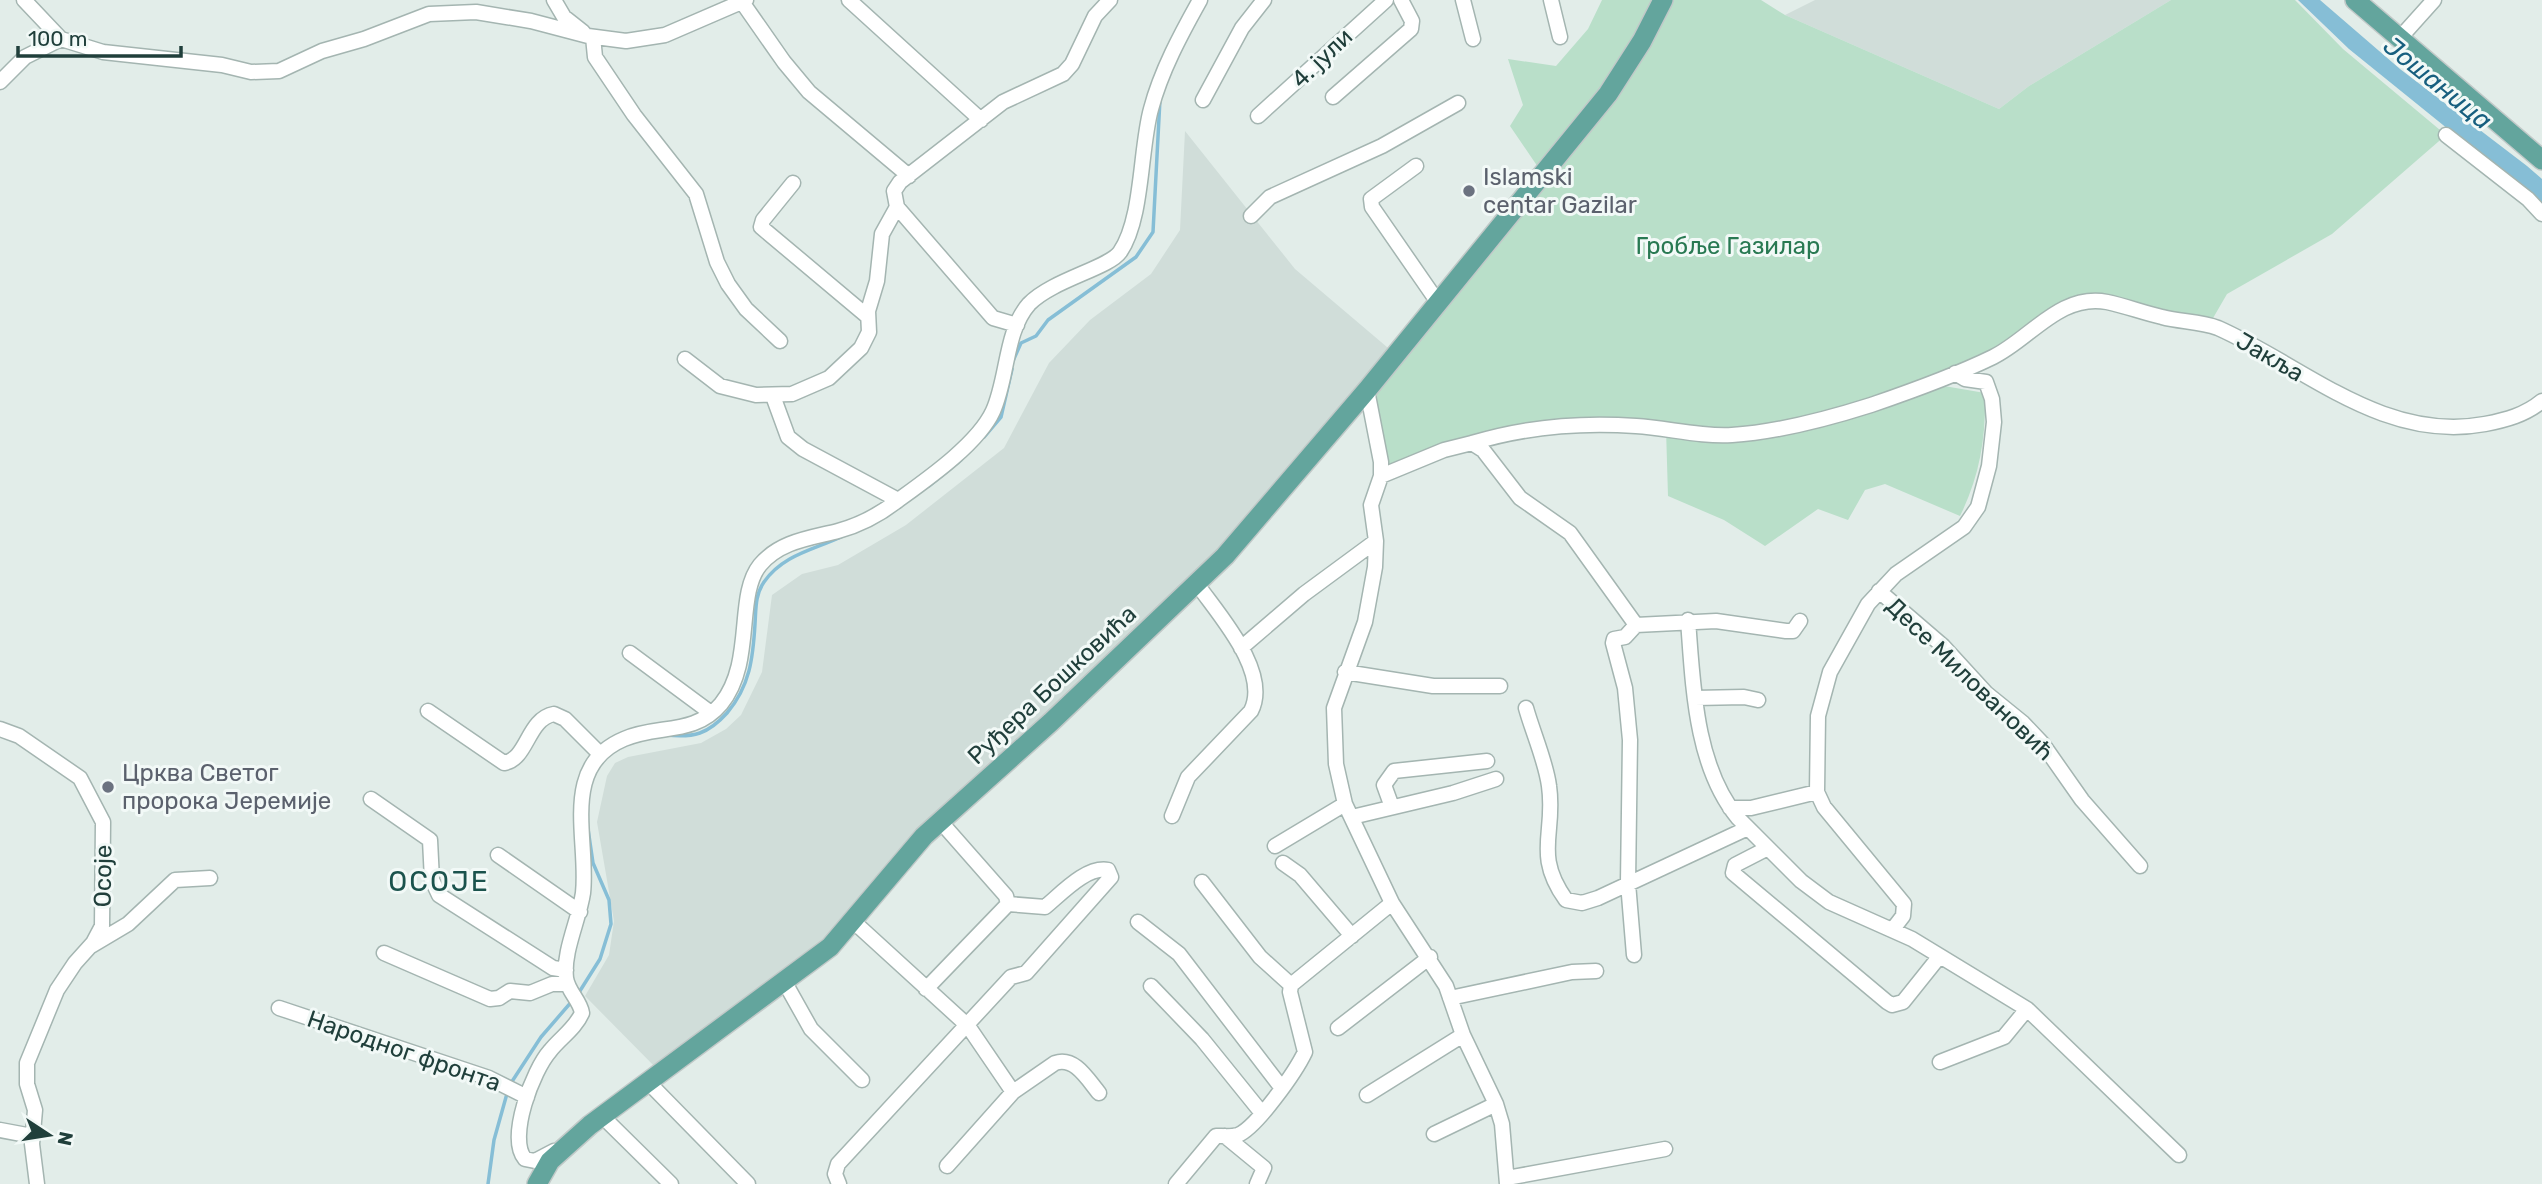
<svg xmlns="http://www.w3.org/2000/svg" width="2542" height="1184" font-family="Rubik,sans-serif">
	<rect width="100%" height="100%" fill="#e2ede9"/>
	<path fill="#d0ddd9" d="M1815,0H2171L2029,86L1999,109L1785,15Z
		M1185,131L1295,269L1394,353L1267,508L982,784L854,922L660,1072L585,996L609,955L614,921L597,822L607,776L615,763L628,757L701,743L726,729L741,715L762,672L772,595L802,574L838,565L906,525L1004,448L1049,363L1090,320L1151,274L1180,230Z"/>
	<path fill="#b9dfc9" d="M1602,0H1761L1785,15L1999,109L2029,86L2171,0H2295L2343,49L2446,135L2332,234L2227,294L2209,325L2086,301L1993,357L1797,425L1673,431L1710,443L1758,439L1944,386L1985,393C1986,437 1980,476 1960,516L1885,484L1865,490L1848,520L1818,509L1765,546L1724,520L1668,496L1666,429H1534L1382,476L1367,390L1542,173L1510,126L1523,105L1508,59L1556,66L1588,29Z"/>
	<path fill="#86bed6" d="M2298,0H2320L2400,69L2527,166L2542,179V205L2349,49Z"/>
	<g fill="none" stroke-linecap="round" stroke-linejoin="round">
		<path stroke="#86bed6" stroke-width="3.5" d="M1013,361L1021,343L1036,336L1048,320L1136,257L1153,232L1160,99
			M984,437L1001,417L1012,369
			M929,486L961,460
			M666,735C694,738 708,734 727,713C750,686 753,658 755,624C756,609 755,595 764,582C783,555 813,550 841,537
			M578,994L600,959L611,924L609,900L593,863L588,829
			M511,1083L541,1037L573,1000
			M488,1184L494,1140L508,1090"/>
		<defs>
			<path id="minor" d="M24,0L61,39
				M554,0L564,17L583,32
				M849,0L981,120
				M1463,0L1473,39
				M1551,0L1560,37
				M742,2L784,62L809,92L909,176
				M593,37L595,57L634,115L696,194L717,262L728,284L746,309L780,341
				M61,39L103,52L222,65L251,72L279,71L322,51L364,39L429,14L476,12L531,21L588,36L626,41L665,35L746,0
				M2399,39L2434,0
				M0,82L25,57L61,39
				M1333,97L1411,29L1412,21L1401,0
				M1203,100L1242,28L1264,0
				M1258,116L1386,0
				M2446,135L2528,199L2542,214
				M1416,166L1371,199L1372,207L1437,301
				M793,183L763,220L761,227L867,316
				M897,207L894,191L900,182L1003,102L1063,74L1072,64L1095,16L1110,0
				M897,207L993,318L1017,325
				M1251,216L1270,197L1382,146L1458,103
				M685,359L720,386L756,395L792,394L829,378L861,348L869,332L868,311L877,281L882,234L897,207
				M1367,390L1381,462V476L1371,505L1376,541L1375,567L1365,622L1334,708L1336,764L1345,804L1392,903L1446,986L1463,1035L1496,1104L1502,1124L1507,1184
				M773,396L788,437L803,449L898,500
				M1472,443C1525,427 1581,422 1636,426C1668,428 1700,437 1732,435C1779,432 1827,419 1871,405C1912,391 1954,376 1993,357C2030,339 2060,293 2107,302C2126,306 2144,313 2162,317C2180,322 2200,321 2218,328C2304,366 2383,443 2485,424C2506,420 2525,415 2542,401
				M1381,476L1444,450L1472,443L1483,450L1520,498L1570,533L1636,625L1716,621L1786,631H1793L1800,621
				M1879,591L1943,646L1986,693L2023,723L2042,743L2082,800L2140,866
				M1688,620C1693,685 1695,766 1738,818L1801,881L1829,902L1912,939L2027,1009L2179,1155
				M1241,648L1304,594L1376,541
				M630,653L711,713
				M1345,672L1433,686H1500
				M1695,698L1744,697L1758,700
				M1526,708C1533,733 1546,762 1549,786C1556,833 1533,854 1566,900L1582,903L1598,898L1748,828
				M428,711L504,763C528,759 527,719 554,714L565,719L599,753
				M0,729L19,736L80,778L103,822L102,926L93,943L75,963L57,990L27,1063V1084L35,1110L32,1144L37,1184
				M371,799L430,840L432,880L439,895L553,968L566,970
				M1392,807L1384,785L1394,771L1487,761
				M1730,808H1751L1817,792
				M1172,816L1188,777L1251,711C1271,672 1218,614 1197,584
				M1352,817L1453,793L1496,779
				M1275,846L1345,804
				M1768,848L1735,865L1733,873L1887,1002L1892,1005L1903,1002L1939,957
				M498,855L580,912
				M1283,863L1300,875L1352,936
				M1202,882L1260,957L1291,985
				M854,922L968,1026L1013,1092
				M1138,922L1179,954L1281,1087
				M1893,929L1903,916L1904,904L1824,807L1817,792L1818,716L1830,672L1868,604L1896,574L1964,527L1978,507L1989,466L1994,422L1992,399L1986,382L1965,379L1955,373
				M91,946L128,924L175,880L210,878
				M384,953L490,999L499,998L510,991L530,993L552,984H567
				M1634,955L1628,883L1630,740L1625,688L1613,643L1614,639L1625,637L1636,625
				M784,981L811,1029L862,1080
				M1151,986L1202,1039L1261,1112
				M926,989L1008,904L1006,896L940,821
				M1450,998L1572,972L1596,971
				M279,1008L489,1078L527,1097
				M1338,1028L1430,957
				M1940,1062L2004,1037L2027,1009
				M647,1081L748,1184
				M1367,1095L1463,1035
				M602,1116L671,1184
				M0,1130L32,1136
				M1434,1134L1496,1104
				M1225,1136L1264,1168L1257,1184
				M554,1151L535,1161L525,1159C507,1138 533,1070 550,1051C560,1038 575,1029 582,1013C580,1000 568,992 566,978C563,951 579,920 583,893C589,840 559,766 624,739C658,724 694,736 721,704C755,662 735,596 760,565C780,541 811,538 838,531C860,525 879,515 897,501C926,480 978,444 993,411C1008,378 1005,331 1029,304C1052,280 1109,268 1120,252C1143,219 1140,148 1151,109C1161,71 1181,34 1200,0
				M947,1166L1013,1092L1055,1063C1075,1056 1088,1080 1099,1093
				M1507,1178L1665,1149
				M839,1184L835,1174L838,1164L1011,977L1026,973L1111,877L1108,870C1086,866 1061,894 1045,907L1008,904
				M1176,1184L1216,1136C1223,1136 1232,1137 1238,1135C1257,1127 1296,1071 1305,1052L1290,992L1291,985L1392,903"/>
			<path id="major" d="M2355,0L2542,160
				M537,1184L550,1161L590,1125L830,947L924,836L1051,722L1225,556L1367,390L1608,94L1642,41L1663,0"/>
		</defs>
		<use href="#minor" stroke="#a4b5b1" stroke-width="17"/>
		<use href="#major" stroke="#c1c9c8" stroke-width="22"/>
		<use href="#minor" stroke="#fff" stroke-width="14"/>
		<use href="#major" stroke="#63a59d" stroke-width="19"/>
	</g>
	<g fill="#6b7280" stroke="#f2f9f7" stroke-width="2.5">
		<circle cx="1469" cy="191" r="7"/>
		<circle cx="108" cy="787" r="7"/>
	</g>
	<g text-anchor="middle" stroke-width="6" stroke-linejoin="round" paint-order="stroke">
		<g font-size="24" fill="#203f3b" stroke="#f2f9f7">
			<text transform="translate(1322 58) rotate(-44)" y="8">4. јули</text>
			<text transform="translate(2270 357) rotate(30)" y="8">Јакља</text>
			<text transform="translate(1970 679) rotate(44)" y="8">Десе Миловановић</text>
			<text transform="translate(1052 685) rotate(-43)" y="8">Руђера Бошковића</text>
			<text transform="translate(103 876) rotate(-89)" y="8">Осоје</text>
			<text transform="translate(404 1051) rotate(19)" y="8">Народног фронта</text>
		</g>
		<g font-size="24" fill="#5b616d" stroke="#f2f9f7" text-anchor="start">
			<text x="1483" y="185">Islamski<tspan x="1483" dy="28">centar Gazilar</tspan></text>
			<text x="122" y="781">Црква Светог<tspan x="122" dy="28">пророка Јеремије</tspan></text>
		</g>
		<g font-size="24" fill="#287952" stroke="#f2f9f7">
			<text x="1728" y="254">Гробље Газилар</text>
		</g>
		<g font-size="26" font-style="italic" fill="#175f7f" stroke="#f2f9f7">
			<text transform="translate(2438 83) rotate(39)" y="9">Јошаница</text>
		</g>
		<g font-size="28" letter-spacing="2" fill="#1b534d" stroke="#f2f9f7">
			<text x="439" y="891">ОСОЈЕ</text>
		</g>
	</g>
	<g transform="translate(49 1135) rotate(102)" stroke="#f2f9f7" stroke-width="5" paint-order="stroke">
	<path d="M0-5L12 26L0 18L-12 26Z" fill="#203f3b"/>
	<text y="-10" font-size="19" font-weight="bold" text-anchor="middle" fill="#203f3b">N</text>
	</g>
	<path d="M18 46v10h163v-10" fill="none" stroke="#203f3b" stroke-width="3.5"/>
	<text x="28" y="46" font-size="21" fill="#203f3b" stroke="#f2f9f7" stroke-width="5" paint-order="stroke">100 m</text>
</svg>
